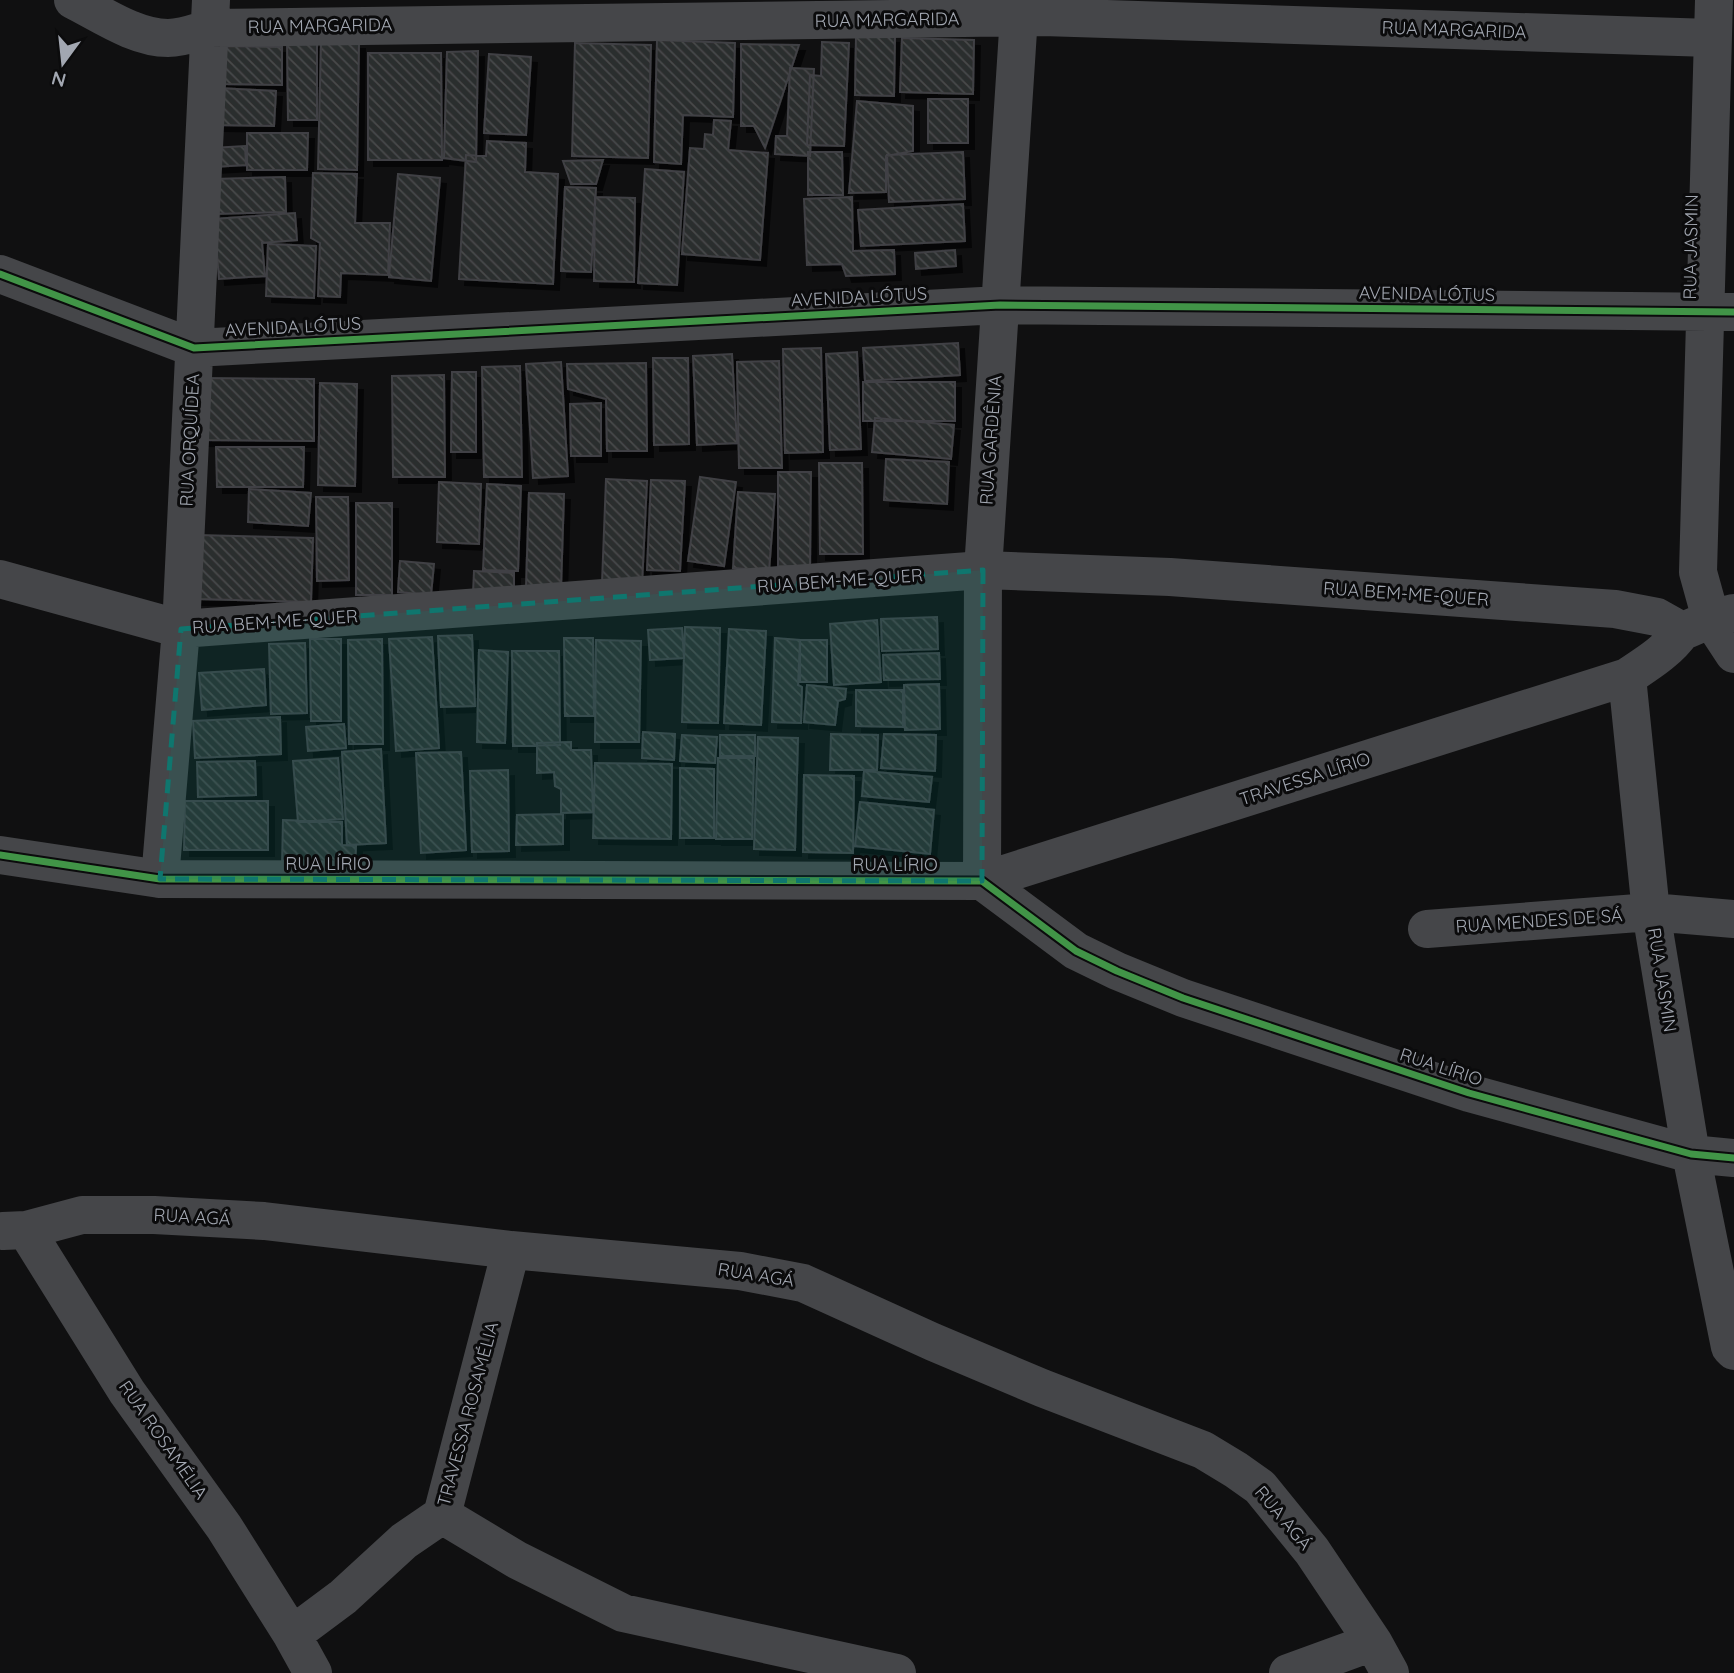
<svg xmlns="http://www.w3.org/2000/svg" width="1734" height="1673" font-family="Quicksand,sans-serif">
	<defs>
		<pattern id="building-back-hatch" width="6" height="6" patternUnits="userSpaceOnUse" patternTransform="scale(1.75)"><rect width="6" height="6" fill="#2c2d2e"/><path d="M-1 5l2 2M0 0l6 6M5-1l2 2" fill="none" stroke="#47494a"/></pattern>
		<filter id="shadow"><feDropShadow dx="6" dy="6" stdDeviation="0" flood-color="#0009"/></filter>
	</defs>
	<rect width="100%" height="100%" fill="#101011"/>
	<path fill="url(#building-back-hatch)" stroke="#404144" stroke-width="2" filter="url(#shadow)" d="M856,36L895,37L894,96L855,95Z
		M902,38L974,40L973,94L900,92Z
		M657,40L735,43L733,117L683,115L681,164L654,162Z
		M287,42H317V120H288Z
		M822,42L849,43L844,146L807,145L810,75L821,76Z
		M321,43H359L357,170L318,169Z
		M575,43L651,45L648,158L572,156Z
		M741,44L799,45L765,148L754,126H741Z
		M221,46L282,47V85L221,84Z
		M478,51L476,162L444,158L447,52Z
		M368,53H441L442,160H368Z
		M489,54L531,57L526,135L484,133Z
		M790,68L814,69L810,156L775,154L776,136H787Z
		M218,88L276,91L274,126L216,125Z
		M928,99H968V143H928Z
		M857,101L913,106V151L886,156V192L849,193Z
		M714,120L731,121L728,150L768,153L760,260L682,254L690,148L704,149L705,134L713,135Z
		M247,133H308L307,170H247Z
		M487,141L526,143L525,172L558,174L553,284L459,279L466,155L486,156Z
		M245,146L246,165L213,167L212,148Z
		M808,152H842L843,195H808Z
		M963,152L965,199L889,202L887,155Z
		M603,160L596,184H571L563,161Z
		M645,169L684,172L677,285L638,283Z
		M313,173L357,174L355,223H390L388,275L341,273L340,297L318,296L320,243L311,238Z
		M398,174L440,178L431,281L389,277Z
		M285,177L286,212L216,214L214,179Z
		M565,187L596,188L591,272L561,271Z
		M595,197L635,198L634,282L594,281Z
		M852,197L853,251L894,250L895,274L846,276L842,264L807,265L804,199Z
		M963,204L965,241L861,246L858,210Z
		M295,213L297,240L262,243L265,276L219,279L214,219Z
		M268,244L316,246L314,298L266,296Z
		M955,250L956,266L916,269L915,253Z
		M958,343L960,375L865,381L863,348Z
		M821,348L823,452L785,453L783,349Z
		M857,352L861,449L830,450L826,354Z
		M732,354L737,443L697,445L693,356Z
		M653,358H688L689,444L654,445Z
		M779,361L782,468H739L737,362Z
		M561,362L568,476L533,478L526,364Z
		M646,363L647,451H607L606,399L568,389L567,364Z
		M520,366L522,477H484L482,367Z
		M452,372H476V452H451Z
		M444,375L445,477H393L392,376Z
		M200,378L314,379V441L200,440Z
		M863,382H955V421H863Z
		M320,383L357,384L355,486L318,485Z
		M601,403V456H571L570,404Z
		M875,418L954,425L951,459L872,452Z
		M216,447H304L303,487H217Z
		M886,459L949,462L947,504L884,500Z
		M819,463H862L863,554H820Z
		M778,472H811L810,567L778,566Z
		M700,477L736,482L724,566L688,561Z
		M606,479L647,481L642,585L602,583Z
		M651,480L685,481L680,571L647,570Z
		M439,482L481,484L479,544L437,542Z
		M487,484L521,486L518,571L483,570Z
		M249,489L311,493L308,526L248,522Z
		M738,492L775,494L769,571L733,568Z
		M529,493L564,494L561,588L526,587Z
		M316,497H348L349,580L317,581Z
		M356,503H392V595H356Z
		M197,535L313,538L311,602L196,599Z
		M400,561L434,564L431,595L398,592Z
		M474,571L514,573V595L473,593Z
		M937,617L938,649L882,651L881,619Z
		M877,620L881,682L834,685L830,624Z
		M685,627L720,628L718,723L682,722Z
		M682,628L684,658L650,660L648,630Z
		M729,629L766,631L761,725L724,723Z
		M472,635L475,706L441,707L438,636Z
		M432,637L439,748L396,751L389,639Z
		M564,638H593L594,716H565Z
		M775,638L800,640L798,685L802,687L801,723L772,722Z
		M310,639H341V721H311Z
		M382,639L383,744H349L348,640Z
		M596,640L641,641L639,742H595Z
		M800,640H827V682H800Z
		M305,643L307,713L271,714L269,644Z
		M479,650L508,652L505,743L477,742Z
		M512,651H559L560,745L513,746Z
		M939,653L940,679L884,680L883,655Z
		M264,669L266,705L202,710L199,673Z
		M939,684L940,729L905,730L904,685Z
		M807,685L846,689L845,699L838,701L835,725L804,722Z
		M856,690H903V727L856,726Z
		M280,717L281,754L195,758L193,721Z
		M344,724L346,748L308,751L306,727Z
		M643,732L675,734L674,760L642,758Z
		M831,734L878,735L877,770H830Z
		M884,734L936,735L935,771L881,768Z
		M682,735L717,737L715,763L680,761Z
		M720,735H755V756H720Z
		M758,737L798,738L795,850L754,849Z
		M571,742V750H591L593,812L561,813V789L555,786L554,772L537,773V743Z
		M381,749L386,843L347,845L342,752Z
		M461,752L466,850L421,853L416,753Z
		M338,758L343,819L298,822L293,761Z
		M718,758H754L752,839H716Z
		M255,761L256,795L198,797L197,762Z
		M595,763L672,764L671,839L593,838Z
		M680,768L714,769V838H680Z
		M508,770L509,851L472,852L470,771Z
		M864,771L932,777L929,802L862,796Z
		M804,775L854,776L853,853L803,852Z
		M185,801H268V850H184Z
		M860,802L934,810L930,854L855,846Z
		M563,814V844L516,845L517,815Z
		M283,820L342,822V845L356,846L355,867L282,865Z"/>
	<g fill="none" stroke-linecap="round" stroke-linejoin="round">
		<path stroke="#454649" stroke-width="38" d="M73,0C101,14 135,38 168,38C183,38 197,32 211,28L1043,17L1711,38
			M1020,0L983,570L982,881L1627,677
			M1714,0L1698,572L1711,619L1734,613
			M0,274L194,348L1000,305L1734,312
			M0,579L181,629L983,570L1170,577L1615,609L1657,617L1682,631
			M1688,629L1711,619L1734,654
			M1682,631C1668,651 1648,663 1627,677L1651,912L1691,1154L1730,1347L1734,1351
			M0,855L160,879L982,881L1076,951L1117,971L1183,998L1469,1093L1691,1154L1734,1158
			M160,879L181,629L211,0
			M1427,929L1651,912L1734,919
			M26,1230L82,1215H154L264,1221L511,1250L740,1271L803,1283L933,1342L1042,1388L1203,1450L1236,1470L1260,1487L1312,1551L1373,1642L1390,1673
			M3,1231L26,1230L127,1392L224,1527L292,1635L313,1673
			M442,1515L517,1560L623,1613L897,1673
			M292,1635L343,1597L404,1541L442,1515L511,1250
			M1288,1673L1373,1642"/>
		<defs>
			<path id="cycleway" d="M0,274L194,348L1000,305L1734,312
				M0,855L160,879L982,881L1076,951L1117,971L1183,998L1469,1093L1691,1154L1734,1158"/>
		</defs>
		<use href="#cycleway" stroke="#0b0b0c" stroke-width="11"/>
		<use href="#cycleway" stroke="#419447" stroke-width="7"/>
	</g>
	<path fill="#0f766e" fill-opacity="0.2" stroke="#0f766e" stroke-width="5" stroke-dasharray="14 9" stroke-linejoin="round" d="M983,570L982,881L160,879L181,629Z"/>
	<g text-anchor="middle" stroke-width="6" stroke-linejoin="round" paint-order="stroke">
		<g font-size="18" fill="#a2a7b1" stroke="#0b0b0c">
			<text transform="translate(887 20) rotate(-1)" y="6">RUA MARGARIDA</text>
			<text transform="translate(320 26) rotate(-1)" y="6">RUA MARGARIDA</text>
			<text transform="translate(1454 30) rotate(2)" y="6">RUA MARGARIDA</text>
			<text transform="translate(1691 247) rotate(-89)" y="6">RUA JASMIN</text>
			<text transform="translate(1427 294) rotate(1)" y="6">AVENIDA LÓTUS</text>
			<text transform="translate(859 297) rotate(-3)" y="6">AVENIDA LÓTUS</text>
			<text transform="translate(293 327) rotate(-3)" y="6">AVENIDA LÓTUS</text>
			<text transform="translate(190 440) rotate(-87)" y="6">RUA ORQUÍDEA</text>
			<text transform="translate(991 440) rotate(-86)" y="6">RUA GARDÊNIA</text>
			<text transform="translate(840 581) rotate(-4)" y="6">RUA BEM-ME-QUER</text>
			<text transform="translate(1406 594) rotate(4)" y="6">RUA BEM-ME-QUER</text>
			<text transform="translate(275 622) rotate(-4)" y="6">RUA BEM-ME-QUER</text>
			<text transform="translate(1305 779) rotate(-18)" y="6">TRAVESSA LÍRIO</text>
			<text x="328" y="870">RUA LÍRIO</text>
			<text x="895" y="871">RUA LÍRIO</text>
			<text transform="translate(1539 921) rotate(-4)" y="6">RUA MENDES DE SÁ</text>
			<text transform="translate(1662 980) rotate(81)" y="6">RUA JASMIN</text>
			<text transform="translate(1441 1067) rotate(18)" y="6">RUA LÍRIO</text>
			<text transform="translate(192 1217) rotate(3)" y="6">RUA AGÁ</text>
			<text transform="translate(756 1275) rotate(9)" y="6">RUA AGÁ</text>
			<text transform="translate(468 1414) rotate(-75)" y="6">TRAVESSA ROSAMÉLIA</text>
			<text transform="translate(163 1440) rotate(55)" y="6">RUA ROSAMÉLIA</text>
			<text transform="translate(1283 1518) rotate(50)" y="6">RUA AGÁ</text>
		</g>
	</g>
	<g transform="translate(63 63) rotate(195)" stroke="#0b0b0c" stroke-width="5" paint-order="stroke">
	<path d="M0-5L12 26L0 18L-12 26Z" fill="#a2a7b1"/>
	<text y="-10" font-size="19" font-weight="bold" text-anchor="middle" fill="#a2a7b1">N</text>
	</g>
</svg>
